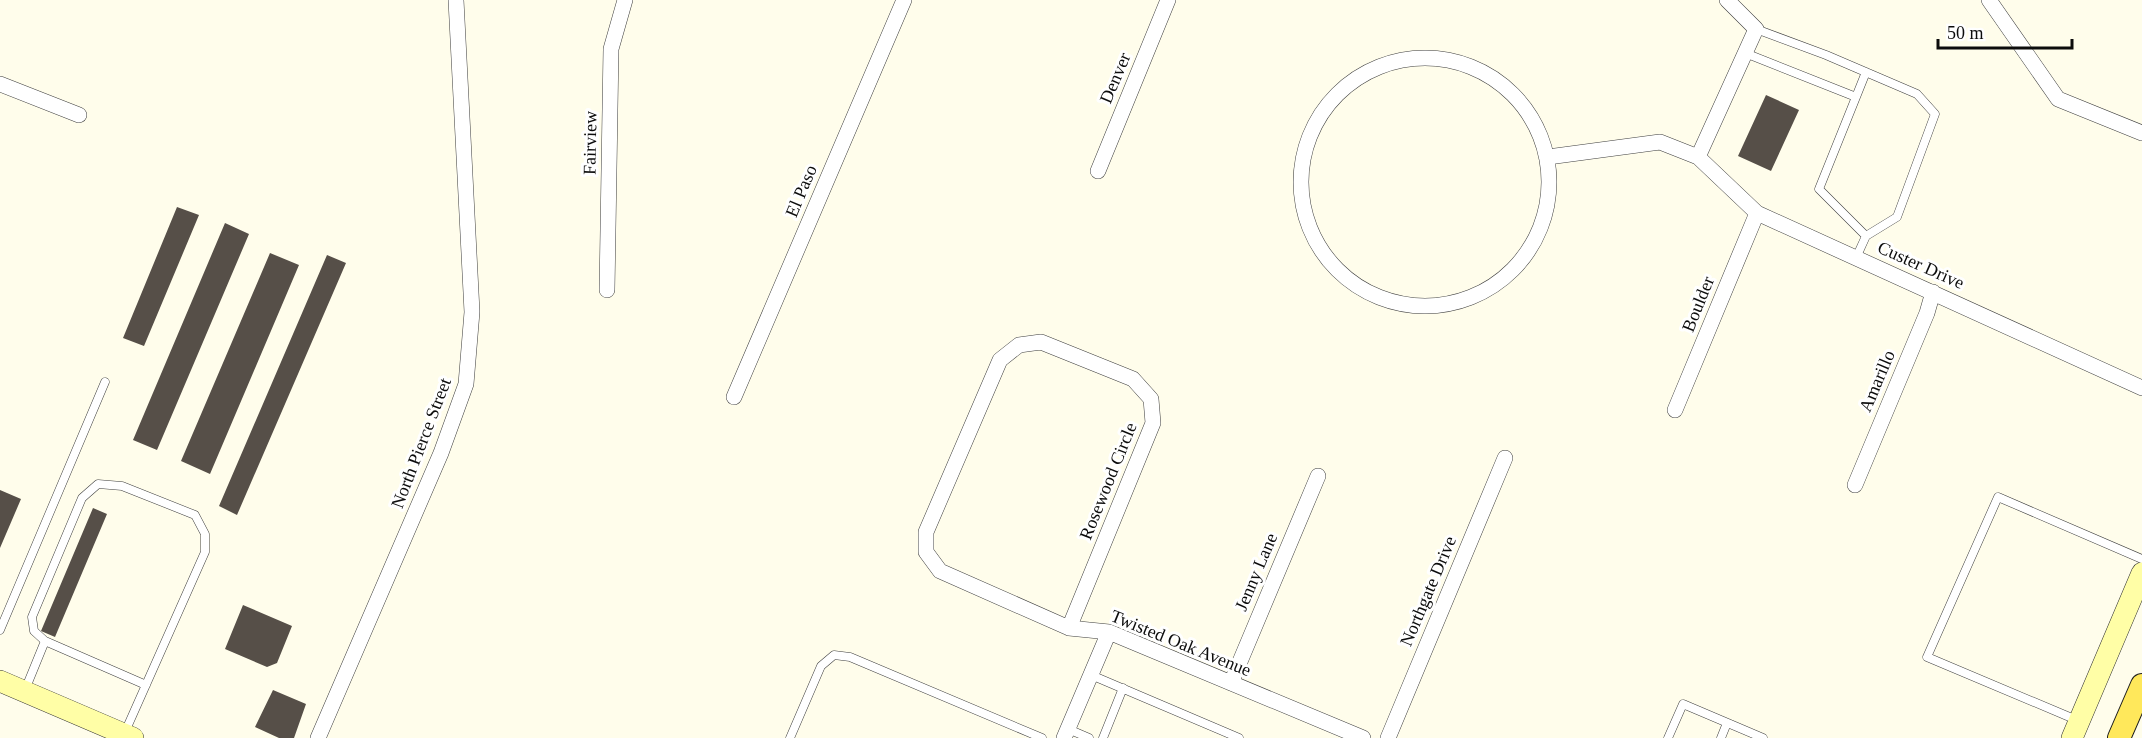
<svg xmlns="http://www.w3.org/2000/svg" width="2142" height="738" font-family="Georgia,serif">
	<rect width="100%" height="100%" fill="#fffdeb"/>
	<path fill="#564f48" d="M1766,95L1799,110L1771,171L1738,156Z
		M177,207L199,215L144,346L123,338Z
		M225,223L249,234L157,450L133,440Z
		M270,253L299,265L210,474L181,461Z
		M327,255L346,263L237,515L219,506Z
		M0,490L21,499L0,548Z
		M93,508L107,514L55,637L41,631Z
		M243,605L292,626L277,663L267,667L225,649Z
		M273,690L306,704L294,738H279L255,727Z"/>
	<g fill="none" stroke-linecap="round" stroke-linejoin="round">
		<defs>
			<path id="lane" d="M1756,29L1826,55L1917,94L1935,114L1897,217L1866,236L1856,258
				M1745,53L1856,97L1819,189L1866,236
				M1856,97L1866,72
				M0,630L105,382
				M45,641L146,685
				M1091,675L1239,738
				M25,690L45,641L34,631L32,617L82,498L98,484L122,486L195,515L205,534V552L125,732
				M2079,721L1927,657L1998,497L2142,559
				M1068,729L1089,738
				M790,738L821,666L834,655L850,657L1042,738
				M1103,738L1123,688
				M1668,738L1683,704L1763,738
				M1721,738L1727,723"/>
			<path id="street" d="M1989,0L2058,99L2142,133
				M1301 182a124 124 0 1 1 248 0a124 124 0 1 1-248 0Z
				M0,84L79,115
				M1548,157L1660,142L1698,157L1756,29L1727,0
				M1698,157L1757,213L2142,388
				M1098,171L1168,0
				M607,290L611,49L625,0
				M734,397L904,0
				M1675,410L1757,213
				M1855,485L1927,313L1933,292
				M1069,628L1153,423L1151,399L1133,379L1041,342L1019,345L1000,360L926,532V552L940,571L1069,628L1109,632L1363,738
				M1231,683L1318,476
				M318,738L441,453L466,384L472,312L456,0
				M1064,738L1109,632
				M1388,738L1505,458"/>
			<path id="secondary" d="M0,681L133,738
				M2072,738L2142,573"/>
			<path id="primary" d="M2119,738L2142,685"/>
		</defs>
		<use href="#lane" stroke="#3f3f3f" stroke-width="9"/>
		<use href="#street" stroke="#3f3f3f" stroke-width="16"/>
		<use href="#secondary" stroke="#2e2e2e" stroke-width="22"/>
		<use href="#primary" stroke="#1d1d1d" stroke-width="24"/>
		<use href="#lane" stroke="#fff" stroke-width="8"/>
		<use href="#street" stroke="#fff" stroke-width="15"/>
		<use href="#secondary" stroke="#fffea6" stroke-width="21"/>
		<use href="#primary" stroke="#ffe85b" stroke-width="22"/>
	</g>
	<g text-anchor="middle" stroke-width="6" stroke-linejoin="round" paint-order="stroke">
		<g font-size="18" fill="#0c0c0c" stroke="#fff">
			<text transform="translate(1115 78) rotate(-67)" y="6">Denver</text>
			<text transform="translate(590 143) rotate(-89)" y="6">Fairview</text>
			<text transform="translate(801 191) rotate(-67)" y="6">El Paso</text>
			<text transform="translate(1921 265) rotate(24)" y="6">Custer Drive</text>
			<text transform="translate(1698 304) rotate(-68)" y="6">Boulder</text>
			<text transform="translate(1877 381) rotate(-67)" y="6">Amarillo</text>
			<text transform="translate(421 443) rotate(-69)" y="6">North Pierce Street</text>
			<text transform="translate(1108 481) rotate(-68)" y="6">Rosewood Circle</text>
			<text transform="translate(1256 572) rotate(-67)" y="6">Jenny Lane</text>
			<text transform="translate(1428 591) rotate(-67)" y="6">Northgate Drive</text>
			<text transform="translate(1181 643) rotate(22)" y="6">Twisted Oak Avenue</text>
		</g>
	</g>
	<path d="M1938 39v9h134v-9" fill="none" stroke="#0c0c0c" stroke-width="3"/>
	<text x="1947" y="39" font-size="18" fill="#0c0c0c" stroke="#ffffff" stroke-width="4.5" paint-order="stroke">50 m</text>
</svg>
